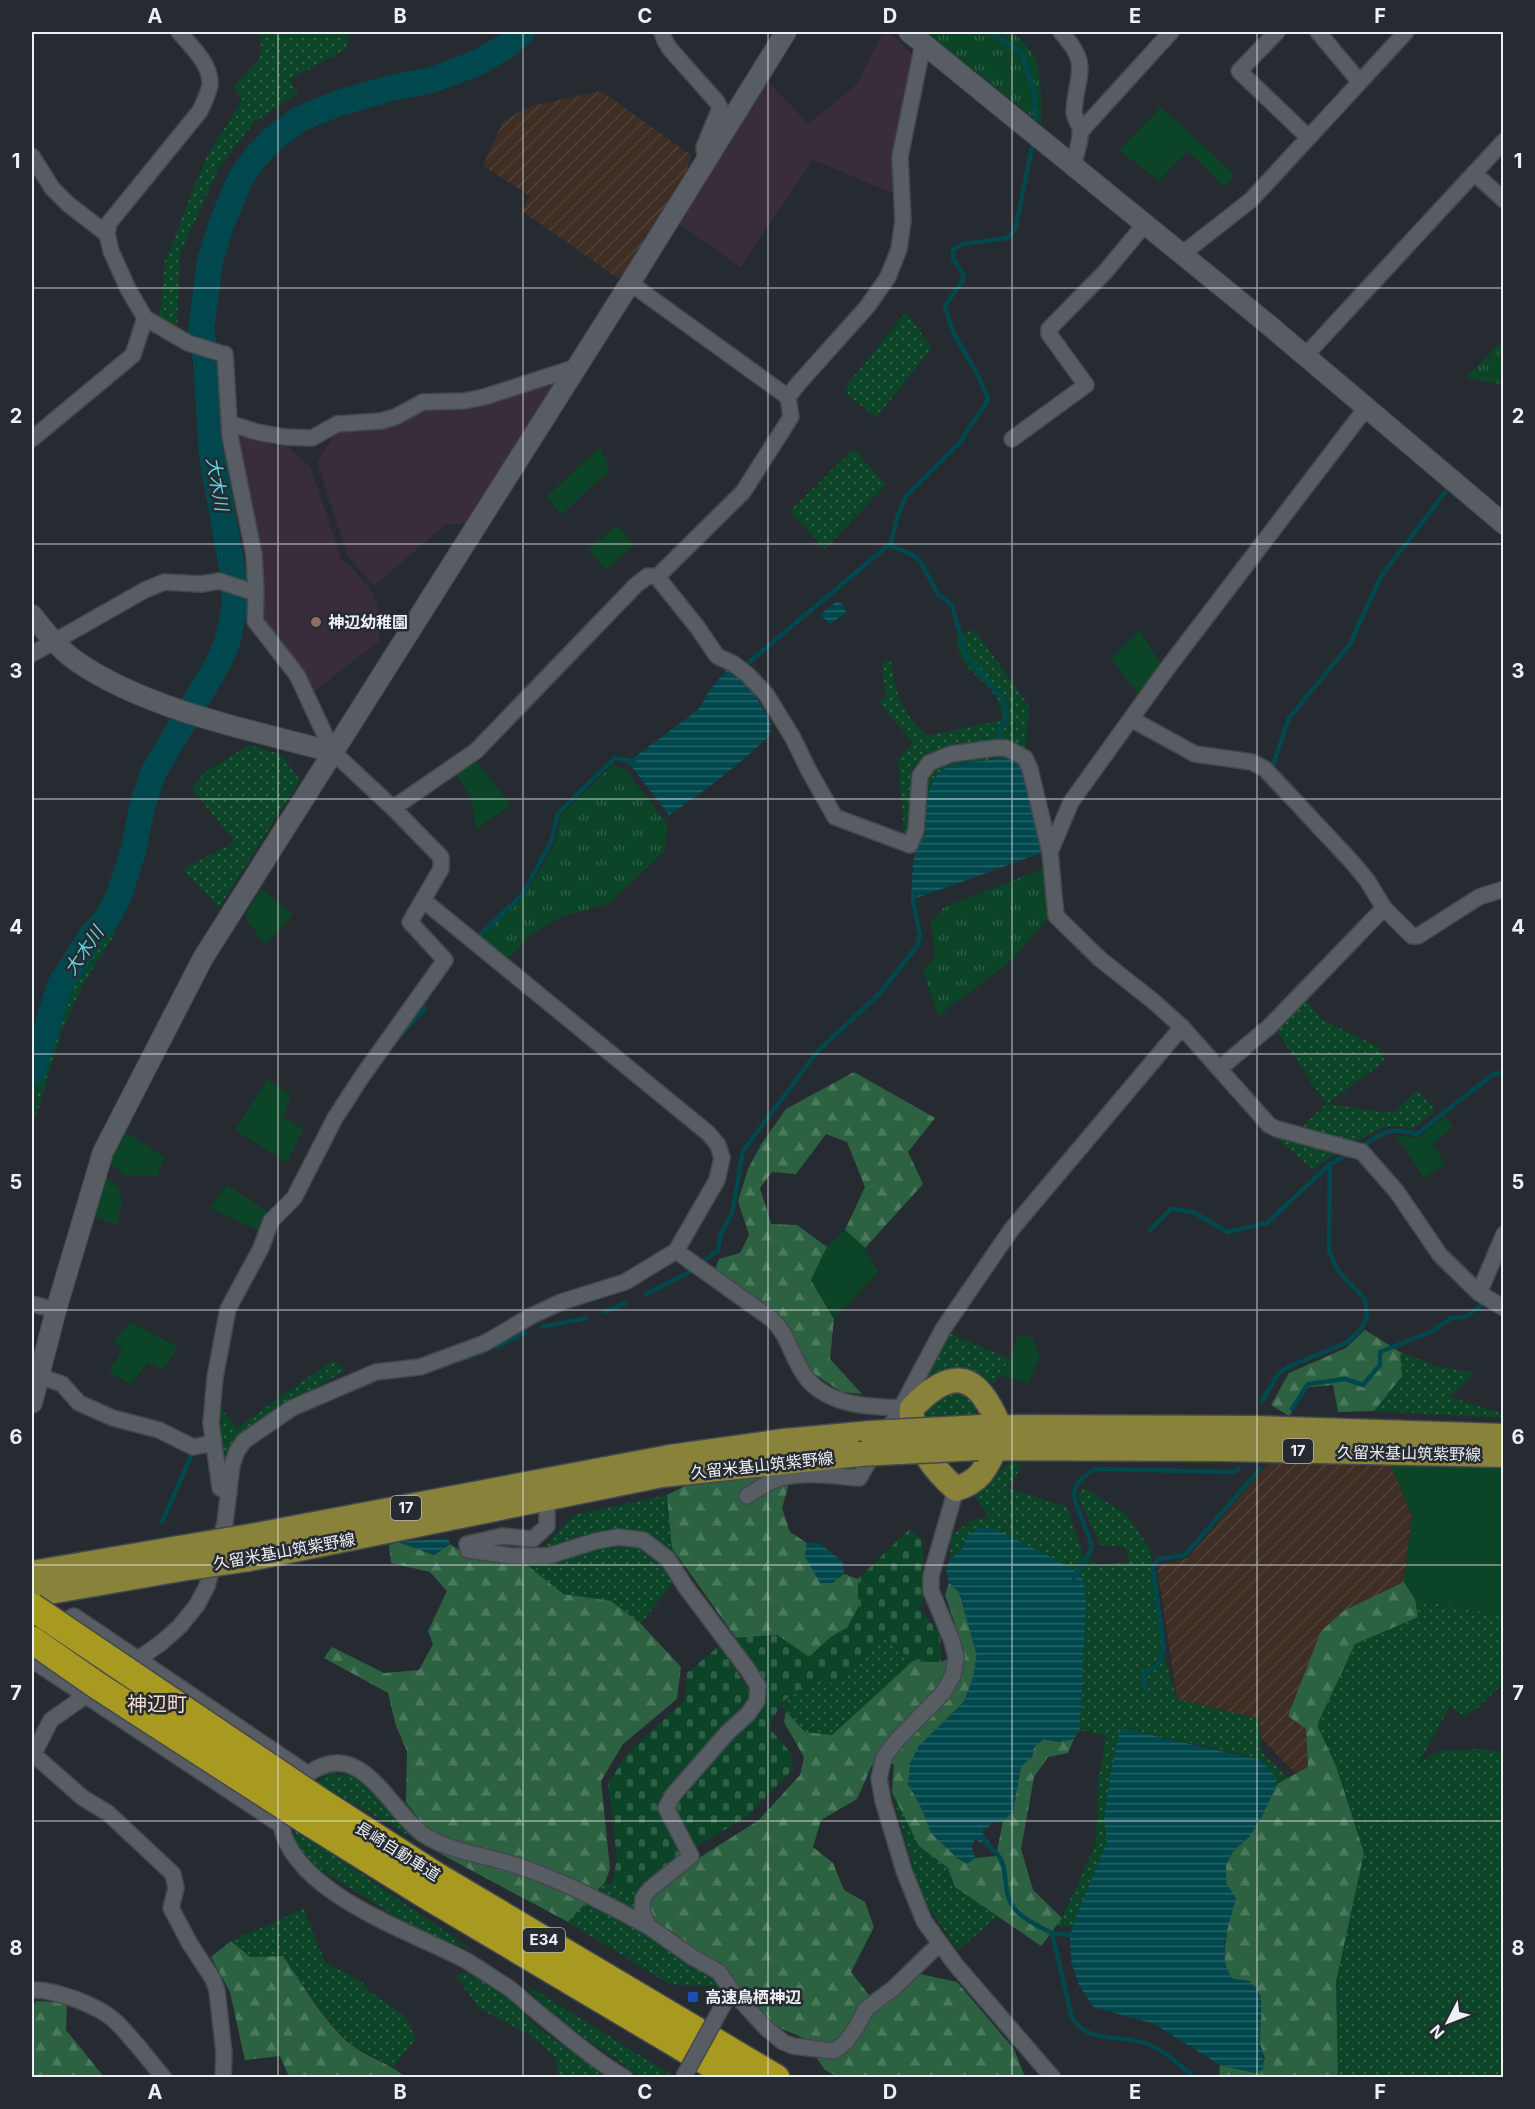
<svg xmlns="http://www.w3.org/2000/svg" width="1535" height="2109" font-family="Inter,'Noto Sans JP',sans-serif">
	<defs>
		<pattern id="industrial-furrows" width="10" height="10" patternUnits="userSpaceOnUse" patternTransform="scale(1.5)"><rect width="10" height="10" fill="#3e2e23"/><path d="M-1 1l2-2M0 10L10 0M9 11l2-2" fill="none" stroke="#514239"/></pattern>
		<pattern id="grass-dots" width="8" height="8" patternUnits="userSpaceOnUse" patternTransform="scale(1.5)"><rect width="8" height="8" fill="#0b4427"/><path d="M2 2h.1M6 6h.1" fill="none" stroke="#2f5f47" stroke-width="1.8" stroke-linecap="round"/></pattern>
		<pattern id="forest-firs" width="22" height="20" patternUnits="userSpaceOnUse" patternTransform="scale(1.5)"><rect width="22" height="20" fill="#2c6242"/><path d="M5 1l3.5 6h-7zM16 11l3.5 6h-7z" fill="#4b795e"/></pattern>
		<pattern id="cemetery-stones" width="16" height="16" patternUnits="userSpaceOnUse" patternTransform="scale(1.5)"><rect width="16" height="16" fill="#0b4427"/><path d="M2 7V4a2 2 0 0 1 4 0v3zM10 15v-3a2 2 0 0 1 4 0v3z" fill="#2f5f47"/></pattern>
		<pattern id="park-tufts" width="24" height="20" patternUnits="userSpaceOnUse" patternTransform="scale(1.5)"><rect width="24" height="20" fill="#0b4427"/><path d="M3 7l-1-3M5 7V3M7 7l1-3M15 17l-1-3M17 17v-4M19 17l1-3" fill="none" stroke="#2f5f47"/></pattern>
		<pattern id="water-rules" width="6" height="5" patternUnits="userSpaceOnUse" patternTransform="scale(1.5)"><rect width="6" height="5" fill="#00484d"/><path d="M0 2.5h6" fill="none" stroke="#266367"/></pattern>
	</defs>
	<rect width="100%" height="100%" fill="#262b31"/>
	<path fill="#3a2d3b" d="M883,32H890L913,56L898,195L813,160L740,267L678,223L768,81L808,124L857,84Z
		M565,375L467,524H446L374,586L348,556L317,461L338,430L423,404Z
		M235,432L268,441L277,448L285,444L310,467L342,560L352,568L373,593L380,613L379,641L312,693L260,617Z"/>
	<path fill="url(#industrial-furrows)" d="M601,91L691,155L684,182L624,275L617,278L522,211L530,196L483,166L503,121L531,106Z
		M1272,1459L1390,1463L1412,1516L1404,1582L1345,1610L1306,1729L1308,1767L1296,1774L1261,1738L1259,1719L1177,1699L1157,1566L1188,1558Z"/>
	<path fill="url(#grass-dots)" d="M256,32H281L284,34L286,32H349L347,49L290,79L297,94L254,122L219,168L180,254L177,326L159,321L165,261L206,158L242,100L234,86L259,60L261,39Z
		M906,312L932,348L876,418L843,390Z
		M854,449L886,485L825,549L790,511Z
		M975,630L1029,706L1025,751L996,753V759C981,762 962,761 948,767C923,778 927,814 925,837H918L904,832L898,759L913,743L879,702L886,698L882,662L891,660C894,692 903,714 927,736L1002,720C1001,684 971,681 960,655C958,649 957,642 956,636Z
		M249,745L282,755L300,780L219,908L182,869L235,842L192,789L203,774Z
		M113,921L115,934L84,983L62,1030L36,1117L32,1127V1091L67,985L94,941Z
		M1304,999L1321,1019L1379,1047L1385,1061L1327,1104L1392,1113L1417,1091L1436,1110L1414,1128L1386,1126L1354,1142L1299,1130L1326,1104L1275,1029Z
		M1268,1132L1340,1151L1313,1169Z
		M946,1332L1010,1359L994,1383L960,1369L915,1393Z
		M1400,1352L1436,1366L1475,1373L1450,1397L1503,1414V1418L1374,1411L1402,1376Z
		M335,1361L346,1370L287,1405L239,1440L223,1484L220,1407L237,1428L330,1362Z
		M965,1389L978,1403L974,1418L921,1421C928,1395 939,1390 965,1389Z
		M1010,1462L1023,1465L1008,1488L1067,1507L1083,1555L1097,1565L1129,1562L1125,1547L1101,1545L1078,1497L1083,1487L1127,1515L1150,1549L1162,1647L1177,1699L1259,1719L1262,1752L1288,1778L1277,1784L1275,1776L1261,1760L1223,1750L1124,1729L1119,1734L1111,1770L1104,1819L1107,1841L1072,1927L1056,1926L1062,1918L1096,1843L1098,1782L1106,1736L1080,1730L1086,1601L967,1536L961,1550L949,1561L952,1535L973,1519L989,1517L974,1495Z
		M667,1495L672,1548L685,1566L641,1624L611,1601L563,1594L527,1565L574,1515Z
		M1415,1599L1496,1614L1503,1606V1683L1478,1708L1464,1716L1450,1706L1419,1763L1439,1751L1481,1749L1503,1752V2077H1338L1336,1982L1364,1853L1316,1725L1355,1644L1418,1617Z
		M882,1635L913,1661L832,1735L805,1732L781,1704L813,1680L834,1683Z
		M328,1773L353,1775L406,1802L428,1831L426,1846L317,1782Z
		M892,1792L919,1846L948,1868L955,1887L997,1917L958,1950L921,1897Z
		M296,1829L471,1949L430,1938L320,1869L293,1842Z
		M605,1882L648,1897L723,1966L735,1988L669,1984L568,1922Z
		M304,1909L325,1962L362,1982L369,1991L405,2016L416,2039L393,2067L351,2045L323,2014L283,1956L250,1957L231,1941Z
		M468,1973L506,1996L540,2030L612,2077H558L556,2058L531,2036L479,2008L455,1975Z
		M522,1982L675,2077H641L551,2014Z"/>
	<path fill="url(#forest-firs)" d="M854,1072L935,1118L908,1152L923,1184L865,1248L845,1230L865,1187L847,1142L826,1134L796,1174L772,1172L760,1188L771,1224L797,1225L827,1247L811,1280L834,1319L830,1359L862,1394L842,1392L811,1372L775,1314L715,1270L719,1259L740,1253L749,1235L738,1201L748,1169L762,1143L786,1109Z
		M1365,1330L1400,1352L1402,1376L1374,1411L1338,1412L1333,1385L1309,1387L1289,1416L1271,1405L1289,1373L1346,1348Z
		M777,1475L788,1487L782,1508L790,1532L807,1543L805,1557L832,1583L844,1574L858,1579V1608L847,1628L831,1637L809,1657L777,1635L736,1638L672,1548L667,1495L687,1485Z
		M398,1542L434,1555L450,1544L470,1557L527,1565L563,1594L611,1601L641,1624L681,1667L677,1699L623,1744L601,1781L610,1869L605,1882L568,1922L426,1846L428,1831L406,1802L407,1751L396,1726L388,1693L324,1658L332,1647L384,1673L419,1670L433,1644L428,1631L447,1591L430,1572L391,1563L389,1545Z
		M1404,1582L1415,1599L1418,1617L1355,1644L1317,1725L1336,1766L1364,1853L1336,1982L1338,2077L1219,2078L1220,2065L1256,2073L1265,2059L1260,2044L1261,1997L1249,1981L1233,1979L1227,1972L1224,1958L1227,1932L1226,1865L1233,1851L1249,1837L1260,1820L1277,1784L1308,1767L1306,1729L1288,1716L1321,1631L1345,1610Z
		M949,1583L959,1592L977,1655L973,1678L964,1702L919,1746L908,1784L919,1803L967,1864L975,1858L996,1856L1003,1821L1013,1812L1021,1766L1032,1757L1034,1747L1044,1739L1058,1742L1074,1739L1068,1753L1048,1757L1034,1777L1021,1849L1033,1890L1062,1918L1041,1946L955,1887L948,1868L919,1846L892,1792L894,1764L872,1765L857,1799L821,1820L813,1847L833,1863L844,1890L865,1902L874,1927L851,1972L879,2008L915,1973L957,1982L1014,2049L1025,2077H838L825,2070L803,2038L773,2025L735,1988L723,1966L653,1923L648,1897L699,1858L759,1820L800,1775L804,1757L784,1722L786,1711L805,1732L832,1735L913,1661L941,1662L964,1651L945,1595Z
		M231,1941L250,1957L283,1956C303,1985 322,2020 350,2044C366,2057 388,2062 405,2077H289L280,2056L245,2060L230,1992L211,1957Z
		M36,2001L67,2003L66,2030L104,2077L32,2078V2009Z"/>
	<path fill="url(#cemetery-stones)" d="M910,1529L922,1540L926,1594L919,1608L940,1634L941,1662L913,1661L882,1635L834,1683L813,1680L781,1703L769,1728L791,1753L793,1769L749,1815L684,1854L638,1894L612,1884L617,1859L608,1784L627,1754L685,1700L687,1673L720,1645L751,1694L759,1716L764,1688L736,1638L777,1635L809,1657L831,1637L847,1628L858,1608V1579Z"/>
	<path fill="url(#park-tufts)" d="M926,32H1012C1021,40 1032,50 1036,61C1042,81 1041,104 1041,124Z
		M1503,341V387L1500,384L1465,378Z
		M613,765L626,770L668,825L664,852L608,904L563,916L530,935L506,961L479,939L524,897L555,844L561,815Z
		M1045,868L1050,916L1011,961L938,1016L923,971L935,957L931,922L943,908Z"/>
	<path fill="#0b4427" d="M1161,107L1235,175L1224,187L1188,151L1159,181L1119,150Z
		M600,448L610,470L561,515L547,496Z
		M618,525L633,546L606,569L588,549Z
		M1139,630L1162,666L1140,697L1111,658Z
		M477,762L511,805L476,829L472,800L456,773Z
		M261,889L293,914L265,945L244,916Z
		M267,1079L291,1096L283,1116L303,1130L287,1163L235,1130Z
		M1445,1116L1453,1127L1433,1144L1445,1165L1424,1178L1396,1135L1418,1138Z
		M123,1130L164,1157L157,1176H127L110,1164Z
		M105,1175C126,1190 123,1203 116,1225L90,1215Z
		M227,1185L269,1213L258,1230L210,1208Z
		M845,1230L865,1248L878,1272L834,1319L811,1280L827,1247Z
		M132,1323L178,1347L163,1370L148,1362L131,1385L109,1372L122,1350L113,1340Z
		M1018,1336L1032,1337L1040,1356L1028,1383L999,1375L1010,1359Z
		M1390,1463H1503L1504,1606L1496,1614L1415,1599L1404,1582L1412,1516Z"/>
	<path fill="url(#water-rules)" d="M837,601L843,605L846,613L830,624L820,615Z
		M734,669L743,676L771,722L770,735C739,765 705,791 669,815L628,762L698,710L710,690L726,671Z
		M996,753L1007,754L1020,760L1044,852L911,900L913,862L918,837L925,836C927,814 923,778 948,767C961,761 981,762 995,759Z
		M979,1528H994L1073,1569L1083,1580L1086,1601L1080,1730L1074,1739L1058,1742L1044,1739L1034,1747L1032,1757L1021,1766L1013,1812L1003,1821L993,1823L982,1832L989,1842L988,1847L975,1839L972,1847L975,1858L967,1864L957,1858L931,1833L919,1803L908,1784L910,1763L919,1746L964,1702L973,1678L977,1655L959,1592L949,1583L946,1569L949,1561L961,1550L967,1536Z
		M448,1538L450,1544L434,1555L398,1542Z
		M807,1543H819L843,1562L844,1574L832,1583H820L805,1557Z
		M1124,1729L1261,1760L1275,1776L1277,1784L1260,1820L1249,1837L1233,1851L1226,1865V1883L1236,1898C1230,1923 1215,1957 1233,1979C1238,1980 1246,1980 1251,1983C1268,1995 1259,2023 1260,2041C1261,2053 1265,2056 1263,2069L1256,2073L1220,2065L1154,2024L1093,2007L1079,1985L1071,1960L1070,1939L1072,1927L1107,1841L1104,1819L1111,1770L1119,1734Z"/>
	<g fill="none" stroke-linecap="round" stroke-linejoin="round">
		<path stroke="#00484d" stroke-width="4.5" d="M990,32L1022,53L1034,92L1036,119
			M889,545L913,555L920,561L938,594L952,605L966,655L1003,699L1007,716L1006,723L1000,726L1001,746
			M742,668L891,543L897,518L906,496L962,440C968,424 982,414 988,399L978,375L954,334L945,306L963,280V273L953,259V250L963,244L1007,238L1015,230L1033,143
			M1272,768L1289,718L1350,644L1380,578L1446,491
			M478,937L522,895L551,842L558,813L615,758L634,762
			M401,1035L425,1008
			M1361,1147C1385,1131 1388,1127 1417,1134L1492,1075L1504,1072
			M1150,1230L1171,1209L1193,1212L1228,1232L1267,1223L1330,1164
			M705,1260L718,1250L720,1236L732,1213L743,1151L817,1052L879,994L917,946L920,936L913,900L916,895
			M646,1294L690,1272
			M605,1312L626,1303
			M542,1327L586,1318
			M497,1347L525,1333
			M466,1358L480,1353
			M1262,1401L1279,1373L1290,1366L1346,1343L1361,1329L1367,1317L1365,1299L1338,1271L1329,1251L1330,1164L1351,1153
			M1292,1409L1308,1384L1345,1379L1363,1385L1380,1365V1352L1433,1331L1451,1318L1465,1317L1483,1304
			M162,1522L193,1452
			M1074,1578L1091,1550V1543C1088,1533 1073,1501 1074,1493C1075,1482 1087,1473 1096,1469L1234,1472L1238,1469
			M1145,1689L1144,1673L1157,1666L1164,1649L1153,1567L1158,1559L1185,1555L1260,1469
			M984,1841C990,1847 999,1853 1002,1862C1007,1876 1004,1894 1013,1907C1022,1919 1040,1927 1052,1933L1072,2018C1091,2045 1118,2034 1145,2043C1164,2050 1180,2065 1195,2078
			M1052,1933L1076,1936"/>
		<path stroke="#00484d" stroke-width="26" d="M32,1073L60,985L92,935L107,919L119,895L133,852L142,807L154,771L219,662L228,640L235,604L233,573L212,456L206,358L201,330L210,261L222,223L240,179L254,159L274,138L300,119L336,104L391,88L432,80L477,63L505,47L522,32"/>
		<defs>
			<path id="minor" d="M179,32C190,45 211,64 210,84C209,93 204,102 200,111L109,223L107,234L111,251L128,289L145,318L188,343L220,353
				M662,32L665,41L670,49L717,102L720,108L704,147L706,161
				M1061,32C1091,65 1077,72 1074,111C1074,118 1079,123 1080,129C1082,139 1075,156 1073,166
				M1277,32L1239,71L1308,137
				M1318,32L1359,81
				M1081,131L1171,32
				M32,156L52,188L68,204L107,234
				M1474,173L1504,200
				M1182,254L1251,200L1406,32
				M630,283L788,397
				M225,354L230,436L254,555L256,593
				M1305,356L1504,141
				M229,423L257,432L285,437L312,438L337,424L381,421L395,417L423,402L464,401L484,397L577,367
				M32,439L133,355L145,318
				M1012,439L1086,385L1049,334V329L1105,272L1145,224
				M657,577L743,492L791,417L788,397L798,384L867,307L888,277L899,249L903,221L900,157L923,44
				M32,654L145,590L164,582L201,584L219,581L256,593L255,621L297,675L333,752L393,808L441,857V869L410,922L445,960L363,1075L335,1118L294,1198L271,1221L261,1248L228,1309L215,1377L211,1423L220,1488L229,1493
				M1131,719L1195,754L1252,762L1265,769L1352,862L1367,880L1384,908
				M393,808L476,751L636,585L648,576L657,577L698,628L717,656L734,664L748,675L766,694L793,738L808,769L835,817L910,845L916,830L920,776L929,763L951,754L996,748H1006L1016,753L1025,758L1030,769L1050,852L1056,916L1100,959L1153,1001L1182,1027L1269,1125L1277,1129L1362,1152L1397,1192L1440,1255L1479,1293L1504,1308
				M1050,852L1071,802L1169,666L1366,408
				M1219,1069L1269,1027L1384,908L1412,936H1418L1479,897L1504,889
				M676,1251L773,1320C777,1325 781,1330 784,1335C792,1350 797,1367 808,1380C833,1408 876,1407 909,1408
				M1479,1293L1504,1234
				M32,1304L56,1310
				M39,1376L62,1384L79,1403L113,1418L159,1430L193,1447L213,1443
				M956,1489L931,1576V1591L952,1641L956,1657L953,1675L943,1693L897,1740L884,1757L879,1778L883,1801L904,1871L924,1921L955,1964L1053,2078
				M747,1496C755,1491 764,1485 772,1481C800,1470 830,1476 859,1478L901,1408L943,1329L1011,1230L1182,1027
				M547,1500V1526L533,1539L502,1536L467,1544L468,1550L513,1556H548L596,1541L618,1537L643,1540L668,1559L685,1586L748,1670L758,1686L757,1701L748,1714L728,1732L673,1795L666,1808L691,1856L650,1889L643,1898L642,1911L648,1926L694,1958L719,1972L732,1991L766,2028L783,2042L793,2046L834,2051L845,2043L856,2028L866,2009L894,1988L939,1944
				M55,1627L74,1616L308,1774L304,1784
				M32,1660L281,1825C294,1894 413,1932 467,1961C480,1969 493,1978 506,1986C518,1994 529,2006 541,2015C568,2037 595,2060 625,2078
				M32,1753L83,1798L108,1813L173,1874L176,1888L171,1908L190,1944L213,1979L217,1991L224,2053L223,2078
				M34,1753L51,1720L161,1643L180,1626L197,1605L207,1586L225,1523L232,1465L237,1451L244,1441L292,1408L376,1372L420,1367L485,1343L531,1316L561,1302L625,1282L676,1251L717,1180L722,1158L718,1145L708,1133L423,900
				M308,1774C362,1735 389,1811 424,1835C451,1852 485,1855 515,1865C562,1880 604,1903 648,1926
				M32,1990C54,1989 97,2005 114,2020C132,2037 148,2059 164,2078"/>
			<path id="tertiary" d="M909,32L1264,321L1504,524
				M32,615C44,630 59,649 76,661C147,710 250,730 333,752
				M32,1403L56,1310L103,1152L203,958L630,283L786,32"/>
			<path id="primary" d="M982,1427L1255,1428L1504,1436
				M996,1447C985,1470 980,1481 956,1489C935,1471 909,1438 912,1408C953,1365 978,1373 999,1426
				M978,1448L1225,1449L1504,1455
				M251,1536L670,1457L784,1441L871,1433
				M249,1559L662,1475L859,1454
				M32,1573L179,1548
				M32,1595L187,1568"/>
			<path id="motorway" d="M315,1798L438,1877L776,2078
				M304,1819L426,1895L734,2078"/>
		</defs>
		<use href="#minor" stroke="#44484e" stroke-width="18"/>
		<use href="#tertiary" stroke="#44484e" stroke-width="22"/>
		<use href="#primary" stroke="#44484e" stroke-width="27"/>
		<use href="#motorway" stroke="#44484e" stroke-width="30"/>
		<use href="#minor" stroke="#585d64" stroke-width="15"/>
		<use href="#tertiary" stroke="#585d64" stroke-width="20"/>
		<use href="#primary" stroke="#88823b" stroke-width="24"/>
		<use href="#motorway" stroke="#a89a20" stroke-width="27"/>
		<defs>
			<path id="minor-bridge" d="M683,2078L727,1998"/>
			<path id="primary-bridge" d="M871,1433L982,1427
				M859,1454L978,1448
				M179,1548L251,1536
				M187,1568L249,1559"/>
			<path id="motorway-bridge" d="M32,1607L315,1798
				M32,1640L98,1686L304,1819"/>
		</defs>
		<use href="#minor-bridge" stroke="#44484e" stroke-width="18" stroke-linecap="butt"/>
		<use href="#primary-bridge" stroke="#44484e" stroke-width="27" stroke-linecap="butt"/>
		<use href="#motorway-bridge" stroke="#44484e" stroke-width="30" stroke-linecap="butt"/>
		<use href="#minor-bridge" stroke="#585d64" stroke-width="15"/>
		<use href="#primary-bridge" stroke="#88823b" stroke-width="24"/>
		<use href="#motorway-bridge" stroke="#a89a20" stroke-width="27"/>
	</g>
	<path fill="none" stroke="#edf0f4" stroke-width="1.5" stroke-opacity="0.55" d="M278,32V2078M523,32V2078M768,32V2078M1012,32V2078M1257,32V2078M32,288H1504M32,544H1504M32,799H1504M32,1054H1504M32,1310H1504M32,1565H1504M32,1821H1504"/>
	<circle fill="#8d6e63" stroke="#262b31" stroke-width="2" cx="316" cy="622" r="6"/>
	<rect fill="#1a4fb4" stroke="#262b31" stroke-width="2" x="687" y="1991" width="12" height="12" rx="3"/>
	<g text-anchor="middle" stroke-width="5" stroke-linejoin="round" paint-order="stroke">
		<g fill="#262b31" stroke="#b1b5ba" stroke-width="1.5">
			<rect x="1283" y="1439" width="30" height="24" rx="4.5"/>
			<rect x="391" y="1496" width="30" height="24" rx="4.5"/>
			<rect x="523" y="1928" width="42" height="24" rx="4.5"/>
		</g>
		<g font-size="15" font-weight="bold" fill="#edf0f4">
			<text x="1298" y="1456">17</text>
			<text x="406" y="1513">17</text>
			<text x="544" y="1945">E34</text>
		</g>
		<g font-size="16" font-weight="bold" fill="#edf0f4" stroke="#262b31" text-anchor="start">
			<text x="328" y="628">神辺幼稚園</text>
			<text x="705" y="2003">高速鳥栖神辺</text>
		</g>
		<g font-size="16" fill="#edf0f4" stroke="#262b31">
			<text transform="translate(1409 1453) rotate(1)" y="6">久留米基山筑紫野線</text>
			<text transform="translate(762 1465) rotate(-6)" y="6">久留米基山筑紫野線</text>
			<text transform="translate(284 1551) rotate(-10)" y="6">久留米基山筑紫野線</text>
			<text transform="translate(398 1851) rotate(32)" y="6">長崎自動車道</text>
		</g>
		<g font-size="18" font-style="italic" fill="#5ed6e0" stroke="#262b31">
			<text transform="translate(217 484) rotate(80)" y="6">大木川</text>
			<text transform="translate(84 951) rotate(-55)" y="6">大木川</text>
		</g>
		<g font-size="20" fill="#f7dec8" stroke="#262b31">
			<text x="157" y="1711">神辺町</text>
		</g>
	</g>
	<rect width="1535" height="2109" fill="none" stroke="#262b31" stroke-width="66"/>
	<g transform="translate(1448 2022) rotate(228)" stroke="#262b31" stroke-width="4.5" paint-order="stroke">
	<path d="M0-4.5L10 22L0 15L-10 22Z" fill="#edf0f4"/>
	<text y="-9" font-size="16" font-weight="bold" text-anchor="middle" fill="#edf0f4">N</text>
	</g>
	<rect x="33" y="33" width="1469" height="2043" fill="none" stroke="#edf0f4" stroke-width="2"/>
	<g font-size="20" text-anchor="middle" font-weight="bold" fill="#edf0f4">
		<text x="155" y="23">A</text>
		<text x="400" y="23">B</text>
		<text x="645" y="23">C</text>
		<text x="890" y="23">D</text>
		<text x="1135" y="23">E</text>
		<text x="1380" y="23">F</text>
		<text x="16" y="168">1</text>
		<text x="1518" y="168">1</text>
		<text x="16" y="423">2</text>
		<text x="1518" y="423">2</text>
		<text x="16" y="678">3</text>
		<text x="1518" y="678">3</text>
		<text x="16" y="934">4</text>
		<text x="1518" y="934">4</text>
		<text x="16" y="1189">5</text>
		<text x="1518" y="1189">5</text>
		<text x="16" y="1444">6</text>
		<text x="1518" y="1444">6</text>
		<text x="16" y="1700">7</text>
		<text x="1518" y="1700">7</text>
		<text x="16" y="1955">8</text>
		<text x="1518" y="1955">8</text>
		<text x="155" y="2099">A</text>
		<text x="400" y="2099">B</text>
		<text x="645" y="2099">C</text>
		<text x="890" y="2099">D</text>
		<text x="1135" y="2099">E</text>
		<text x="1380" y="2099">F</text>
	</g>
</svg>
